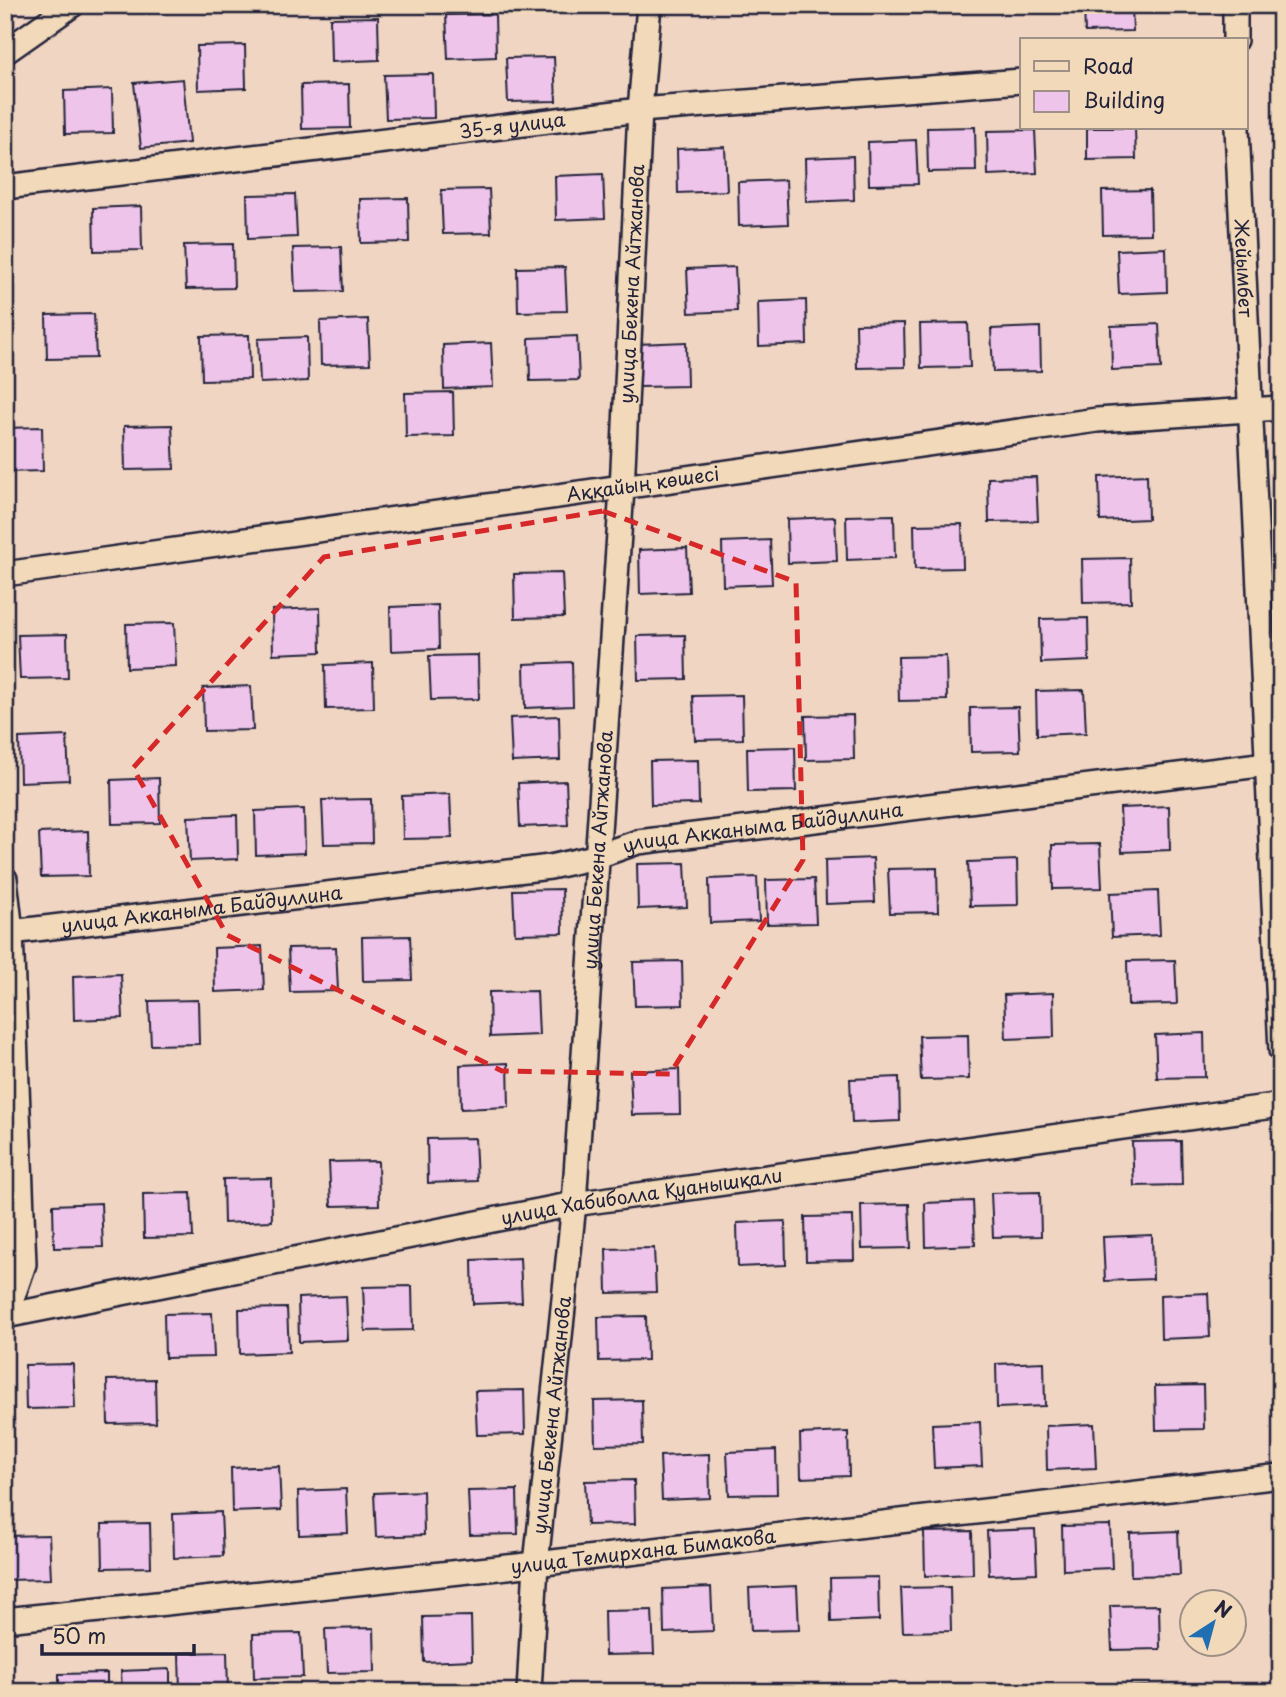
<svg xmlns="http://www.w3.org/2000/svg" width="1286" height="1697" font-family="'Playpen Sans',sans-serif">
	<rect width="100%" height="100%" fill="#f1d5c3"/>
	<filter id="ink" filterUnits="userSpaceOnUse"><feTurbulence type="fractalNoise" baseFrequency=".0143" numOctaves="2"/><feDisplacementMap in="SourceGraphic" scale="14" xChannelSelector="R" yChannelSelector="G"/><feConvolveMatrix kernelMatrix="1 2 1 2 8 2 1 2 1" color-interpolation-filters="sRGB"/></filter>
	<g filter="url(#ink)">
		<path fill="#efc4eb" stroke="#22223b" stroke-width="2" d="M1084,5H1132L1133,31L1085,32Z
			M495,14L496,57L448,59L446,15Z
			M378,17L379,60L331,62L330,18Z
			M245,45L246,88L198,90L197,46Z
			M554,57L556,101L508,102L506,58Z
			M433,74L434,118L386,119L384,75Z
			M183,79L189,143L141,148L134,83Z
			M349,84L350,128L302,129L301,85Z
			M112,89L113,133L65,134L64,91Z
			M975,127L976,171L928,172L927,128Z
			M1087,128H1135L1136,159L1087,160Z
			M1035,130L1037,173L988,175L987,131Z
			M916,140L918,184L869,185L868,142Z
			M725,147L727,191L678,193L677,149Z
			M853,156L854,200L806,202L805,158Z
			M603,174L605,218L556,220L555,176Z
			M786,180L788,224L739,226L738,182Z
			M489,189L491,233L443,234L441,190Z
			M1150,190L1151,234L1103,235L1102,191Z
			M295,194L297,237L248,239L247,195Z
			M408,198L409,242L361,243L360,199Z
			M141,206L142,250L94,251L93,208Z
			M233,244L234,288L186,289L184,245Z
			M341,247L343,291L295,292L293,248Z
			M1166,248L1167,292L1119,294L1117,250Z
			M565,267L567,311L518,312L517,268Z
			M735,267L737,311L689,313L687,269Z
			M806,300L807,344L759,346L758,302Z
			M94,314L96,358L47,359L46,315Z
			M368,319L370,364L321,365L320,321Z
			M904,323L905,367L857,368L856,324Z
			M968,323L970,367L921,368L920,324Z
			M1159,324L1161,368L1112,370L1111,326Z
			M1040,327L1041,371L993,372L991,329Z
			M249,335L250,379L202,380L201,336Z
			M577,336L579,380L530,381L529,338Z
			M307,337L308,381L260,383L258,339Z
			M686,342L687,386L639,387L637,344Z
			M491,343L493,387L444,389L443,345Z
			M453,392L454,436L406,437L405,393Z
			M172,425L174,469L125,470L124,426Z
			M42,427L43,471L5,472V428Z
			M1147,475L1148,519L1100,521L1099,477Z
			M1036,477L1038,521L989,522L988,478Z
			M894,515L895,558L847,560L846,516Z
			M835,517L837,561L788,563L787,519Z
			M962,524L963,568L915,569L914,525Z
			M770,540L772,584L723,586L722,542Z
			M687,548L689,592L640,594L639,550Z
			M1130,558L1131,602L1083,603L1082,559Z
			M562,573L564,617L515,618L514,574Z
			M438,605L439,649L391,651L390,607Z
			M320,608L321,652L273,654L272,610Z
			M1088,618L1089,661L1041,663L1040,619Z
			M174,623L176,666L127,668L126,624Z
			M67,634L68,678L20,679L18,635Z
			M685,635L686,679L638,680L637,636Z
			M478,655L479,699L431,700L429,656Z
			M946,656L947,700L899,701L898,657Z
			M572,662L573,706L525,708L524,664Z
			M373,663L374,708L326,709L325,665Z
			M251,686L253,730L204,731L203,688Z
			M1084,690L1086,733L1037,735L1036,691Z
			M742,695L743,739L695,740L693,696Z
			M1018,707L1020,751L971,752L970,708Z
			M853,715L854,759L806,760L805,716Z
			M559,716L560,760L512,762L510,718Z
			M67,736L69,780L20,782L19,738Z
			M795,747L796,791L748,792L747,748Z
			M698,760L699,804L651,805L650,761Z
			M159,778L160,823L112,824L111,780Z
			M566,781L568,825L520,827L518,783Z
			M450,794L452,838L403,839L402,796Z
			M371,799L372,843L324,844L322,800Z
			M1169,806L1170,850L1122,852L1120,808Z
			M304,809L305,853L256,855L255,811Z
			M237,815L238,859L190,861L188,817Z
			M88,831L89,876L41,877L39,833Z
			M1100,844L1102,888L1053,889L1052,845Z
			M873,858L875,902L826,904L825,860Z
			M1017,860L1018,905L970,906L968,862Z
			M685,863L687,907L638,909L637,864Z
			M937,868L938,912L890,913L888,869Z
			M757,877L759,921L710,923L709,879Z
			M814,879L816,923L767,924L766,880Z
			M562,889L563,933L515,934L513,890Z
			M1158,891L1160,935L1112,937L1110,893Z
			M410,936L412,980L363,981L362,937Z
			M262,946L264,990L215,992L214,948Z
			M336,947L338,991L290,992L288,948Z
			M1175,960L1177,1004L1128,1005L1127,961Z
			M682,961L683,1005L635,1006L633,962Z
			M121,974L123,1018L74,1020L73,976Z
			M537,991L539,1035L490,1037L489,992Z
			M1053,993L1054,1037L1006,1039L1004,995Z
			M198,1000L199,1044L151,1045L149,1001Z
			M1204,1033L1205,1077L1157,1078L1155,1035Z
			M968,1035L969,1079L921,1080L919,1036Z
			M508,1063L509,1107L461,1109L460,1065Z
			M679,1069L680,1114L632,1115L630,1071Z
			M899,1077L900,1121L852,1123L850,1079Z
			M475,1138L477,1181L428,1183L427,1139Z
			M1181,1141L1182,1185L1134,1186L1132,1142Z
			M378,1161L379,1205L331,1206L329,1162Z
			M271,1178L272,1221L224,1223L223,1179Z
			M1040,1192L1041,1236L993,1237L991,1193Z
			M191,1193L193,1237L144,1238L143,1194Z
			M973,1201L975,1245L926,1247L925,1203Z
			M101,1203L103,1247L54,1248L53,1205Z
			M909,1204L911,1248L862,1249L861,1205Z
			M853,1216L854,1260L806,1261L805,1217Z
			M785,1221L786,1265L738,1267L737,1223Z
			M1152,1235L1153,1279L1105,1281L1103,1237Z
			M654,1248L656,1292L607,1293L606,1249Z
			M520,1258L522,1302L473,1304L472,1260Z
			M412,1286L413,1330L365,1331L363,1287Z
			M1208,1293L1210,1337L1161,1339L1160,1295Z
			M346,1296L348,1340L299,1342L298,1298Z
			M287,1308L289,1352L240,1354L239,1309Z
			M212,1313L214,1357L165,1358L164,1314Z
			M646,1316L647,1360L599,1361L598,1317Z
			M1044,1362L1045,1406L997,1408L996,1364Z
			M73,1364L75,1408L26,1409L25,1365Z
			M155,1379L156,1423L108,1424L107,1380Z
			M1203,1385L1204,1429L1156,1430L1155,1386Z
			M524,1390L525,1434L477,1435L475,1391Z
			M642,1400L643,1444L595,1445L594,1401Z
			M980,1422L982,1466L934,1468L932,1424Z
			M1094,1424L1096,1468L1047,1470L1046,1426Z
			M848,1432L849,1476L801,1478L800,1434Z
			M776,1450L777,1494L729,1495L727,1452Z
			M709,1454L710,1498L662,1500L660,1456Z
			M279,1466L281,1510L232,1512L231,1468Z
			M634,1480L635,1524L587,1525L585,1481Z
			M346,1489L348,1533L299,1535L298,1491Z
			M517,1490L518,1534L470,1535L468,1491Z
			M423,1491L424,1535L376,1537L374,1493Z
			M221,1512L223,1556L174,1558L173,1514Z
			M150,1523L151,1567L103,1568L102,1524Z
			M1110,1525L1112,1568L1063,1570L1062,1526Z
			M1035,1529L1037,1573L989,1575L987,1531Z
			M972,1531L973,1574L925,1576L924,1532Z
			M1178,1531L1180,1575L1131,1576L1130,1533Z
			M49,1535L51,1579L5,1580V1536Z
			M878,1577L879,1620L831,1622L830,1578Z
			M797,1586L799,1630L751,1631L749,1588Z
			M711,1587L713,1631L664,1633L663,1589Z
			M950,1587L951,1631L903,1632L901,1588Z
			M1159,1605L1160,1649L1112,1650L1110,1606Z
			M652,1610L654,1654L605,1655L604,1611Z
			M471,1616L472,1660L424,1662L423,1617Z
			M374,1628L375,1672L327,1673L325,1629Z
			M301,1633L303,1677L254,1678L253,1634Z
			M227,1652L228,1692H180L179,1653Z
			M170,1669V1692H122L121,1671Z
			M107,1673V1692H59V1674Z
			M1168,1686V1692H1120V1687Z"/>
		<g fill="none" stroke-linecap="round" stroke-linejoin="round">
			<defs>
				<g id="street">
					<path d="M1235,40V5"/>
					<path d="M5,52L72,5"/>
					<path id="s1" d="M1237,128L1281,1050"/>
					<path id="s2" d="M5,187L640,110L1022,81"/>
					<path id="s3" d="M5,574L1097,420L1281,408"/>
					<path d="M5,879L11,932L24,1264L5,1319"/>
					<path id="s4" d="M11,932L550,867L595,857L638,842L1267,764"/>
					<path id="s5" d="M5,1316L574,1204L1281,1105"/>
					<path id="s6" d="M5,1620L536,1564L1281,1476"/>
					<path id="s7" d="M529,1692L536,1564L574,1204L622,489L640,110L649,5"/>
				</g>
			</defs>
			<use href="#street" stroke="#22223b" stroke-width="28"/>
			<use href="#street" stroke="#f1d9b9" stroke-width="23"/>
		</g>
	</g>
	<path fill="none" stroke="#d62828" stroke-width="5" stroke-dasharray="14 9" stroke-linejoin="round" d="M603,511L796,582L803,860L670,1074L502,1071L227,935L133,768L324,557Z"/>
	<g text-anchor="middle" stroke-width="7" stroke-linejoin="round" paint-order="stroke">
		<g font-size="19" fill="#22223b" stroke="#f1d9b9">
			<text dy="7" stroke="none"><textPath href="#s2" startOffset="511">35-я улица</textPath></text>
			<text dy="7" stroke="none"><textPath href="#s1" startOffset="140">Жейымбет</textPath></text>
			<text dy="7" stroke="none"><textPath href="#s7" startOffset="1412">улица Бекена Айтжанова</textPath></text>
			<text dy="7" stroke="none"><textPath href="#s3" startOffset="644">Аққайың көшесі</textPath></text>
			<text dy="7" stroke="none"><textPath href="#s4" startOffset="760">улица Акканыма Байдуллина</textPath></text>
			<text dy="7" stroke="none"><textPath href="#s7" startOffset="845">улица Бекена Айтжанова</textPath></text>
			<text dy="7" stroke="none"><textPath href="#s4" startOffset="192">улица Акканыма Байдуллина</textPath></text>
			<text dy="7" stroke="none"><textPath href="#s5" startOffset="648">улица Хабиболла Қуанышқали</textPath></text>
			<text dy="7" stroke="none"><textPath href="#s7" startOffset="278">улица Бекена Айтжанова</textPath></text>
			<text dy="7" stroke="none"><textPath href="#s6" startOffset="642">улица Темирхана Бимакова</textPath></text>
		</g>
	</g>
	<rect width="1286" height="1697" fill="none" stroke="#f1d9b9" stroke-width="28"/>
	<rect x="14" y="14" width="1258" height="1669" fill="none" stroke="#22223b" stroke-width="2.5" filter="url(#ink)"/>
	<rect x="1020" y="38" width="228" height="91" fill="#f1d9b9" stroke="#9e9087" stroke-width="2"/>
	<rect x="1034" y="61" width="35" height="10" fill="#f1d9b9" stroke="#9e9087" stroke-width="2"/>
	<text x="1083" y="74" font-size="21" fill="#22223b">Road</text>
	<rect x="1034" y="91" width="35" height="21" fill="#efc4eb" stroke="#9e9087" stroke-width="2"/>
	<text x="1083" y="108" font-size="21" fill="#22223b">Building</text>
	<g transform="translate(1213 1623) rotate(36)"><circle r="33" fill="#f1d9b9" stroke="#9e9087" stroke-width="2"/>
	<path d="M0-5L12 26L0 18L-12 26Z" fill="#1f6fb2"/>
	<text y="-10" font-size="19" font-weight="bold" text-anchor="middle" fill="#22223b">N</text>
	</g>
	<path d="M42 1644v10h152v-10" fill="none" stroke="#22223b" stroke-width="3.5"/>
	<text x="52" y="1644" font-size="21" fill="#22223b" stroke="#f1d9b9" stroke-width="5" paint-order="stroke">50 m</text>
</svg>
